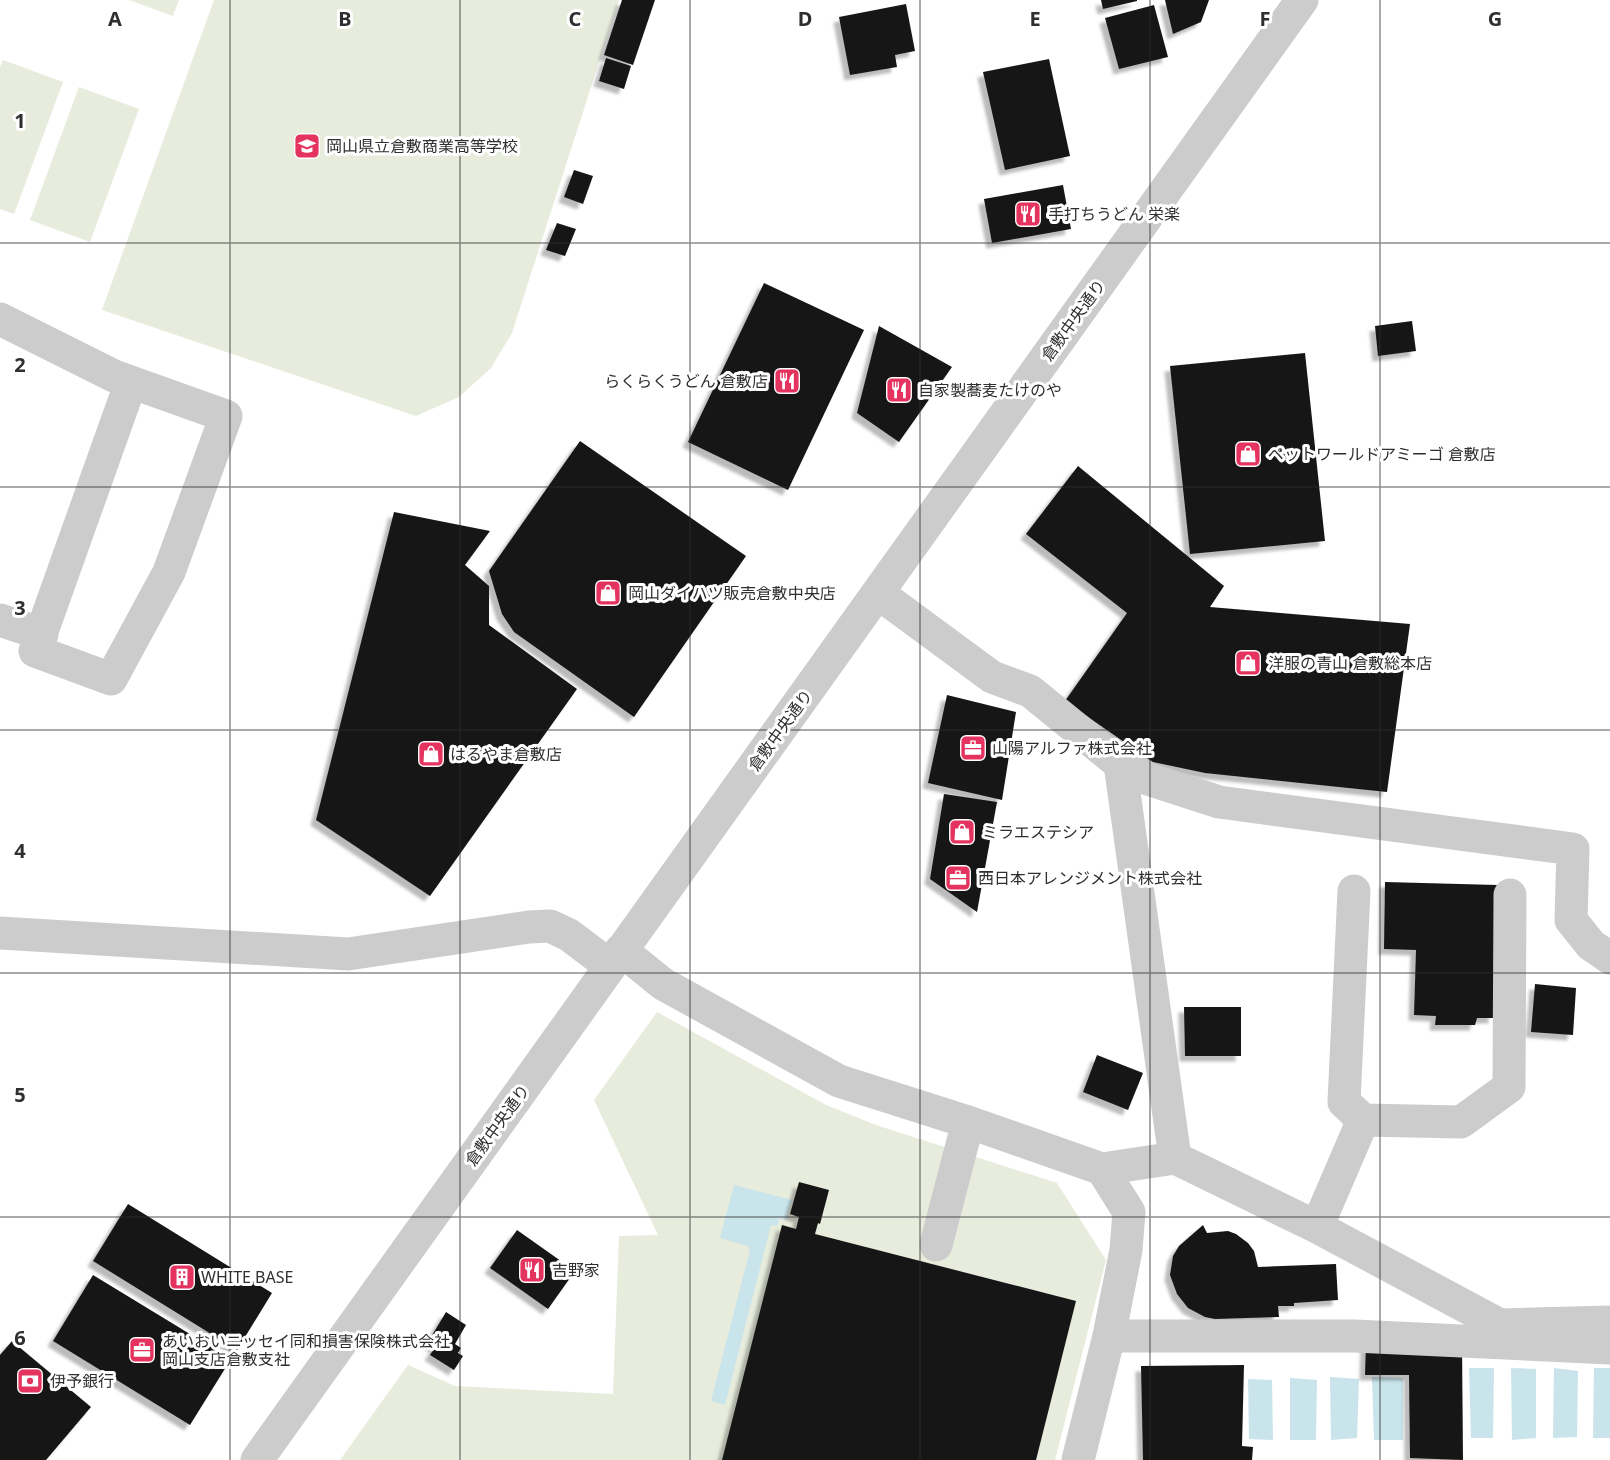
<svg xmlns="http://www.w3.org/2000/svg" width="1610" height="1460" font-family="'Noto Sans','Noto Sans JP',sans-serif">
	<defs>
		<filter id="shadow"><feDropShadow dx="-5.5" dy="5.5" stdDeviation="1.5" flood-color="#0004"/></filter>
	</defs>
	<rect width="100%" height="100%" fill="#fff"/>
	<path fill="#e7ecdd" d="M129,0H179L173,16Z
		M214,0H619L512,333L491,368L459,397L416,416L102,310Z
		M3,60L63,82L14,214L0,209V67Z
		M79,87L139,109L90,242L30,220Z
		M657,1012L826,1105L876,1125L1057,1183L1106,1260L1055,1460H340L408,1365L455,1386L613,1394L619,1236L658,1235L594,1100Z"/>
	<path fill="#c9e4eb" d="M734,1185L792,1200L786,1220L779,1219L777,1226L771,1225L725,1405L711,1401L750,1250L748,1246L720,1238Z
		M1469,1368H1494L1493,1438H1471Z
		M1511,1368L1536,1369V1438L1512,1440Z
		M1554,1368L1578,1371L1577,1437L1553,1438Z
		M1594,1368H1610V1438H1593Z
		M1330,1377L1359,1379L1357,1438L1331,1440Z
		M1372,1377L1403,1378V1440H1374Z
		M1290,1378L1317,1380L1316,1440H1290Z
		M1248,1379L1272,1380L1273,1440L1249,1439Z"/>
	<path fill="#161616" filter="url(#shadow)" d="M622,0H655L633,65L604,55Z
		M1101,0H1137V1L1103,9Z
		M1165,0H1209L1201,22L1173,34Z
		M906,4L915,51L895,55L897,67L850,75L839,17Z
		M1154,5L1168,57L1119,69L1105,18Z
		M606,58L631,66L624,89L599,81Z
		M1049,59L1070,156L1005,170L983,72Z
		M574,170L593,176L583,204L564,197Z
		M1063,185L1071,229L992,243L984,199Z
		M557,223L576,229L565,256L546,250Z
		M764,283L864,330L788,490L688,442Z
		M1412,321L1416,351L1378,356L1375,326Z
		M879,326L952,367L899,442L857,413Z
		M1305,353L1325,541L1190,554L1170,366Z
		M580,441L746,556L634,717L514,632L502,614L489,571Z
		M1078,466L1224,586L1210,607L1410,624L1387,792L1205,773L1153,762L1065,701L1127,613L1026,534Z
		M394,512L490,531L465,565L489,586V625L577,689L430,896L316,820Z
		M947,695L1016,712L1002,800L928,783Z
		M944,794L997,802L977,912L930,879Z
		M1385,882L1497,885L1494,1018H1477L1475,1025H1435L1436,1016L1414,1015L1416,950L1384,949Z
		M1535,984L1576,988L1573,1035L1531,1032Z
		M1184,1007H1241V1056H1185Z
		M1097,1055L1143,1073L1128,1110L1083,1092Z
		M799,1182L829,1190L820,1224L818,1223L815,1234L1076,1301L1036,1460H722L782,1225L796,1229L799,1217L790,1214Z
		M128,1204L272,1293L237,1350L93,1261Z
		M1203,1225L1207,1233L1228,1231L1236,1234L1248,1243L1254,1251L1258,1267L1336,1264L1338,1300L1294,1303V1306H1278L1279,1317L1215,1319L1205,1317L1188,1308L1177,1294L1170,1275L1173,1256L1179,1246Z
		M517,1230L575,1271L548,1309L490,1268Z
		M93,1275L231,1359L190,1425L53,1341Z
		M446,1312L466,1325L455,1344L461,1348L458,1353L463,1356L454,1370L430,1355L435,1347L428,1342Z
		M12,1341L91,1407L46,1460H0V1355Z
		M1366,1342L1462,1343L1463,1460L1410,1458L1409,1375H1365Z
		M1244,1365L1242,1446L1253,1447L1252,1460H1143L1141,1366Z"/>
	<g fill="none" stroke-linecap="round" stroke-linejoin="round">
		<path stroke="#ccc" stroke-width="33" d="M0,319L114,376L226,416L169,572L111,679L35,651L131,382
			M878,593L992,677L1030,691L1120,764L1148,779L1219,802L1573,849L1571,920L1591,945L1610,958
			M0,620L42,634
			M1120,764L1175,1158L1317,1227L1500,1325L1610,1322
			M1354,891L1344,1102L1363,1120
			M0,933L348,954L529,927L550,926L569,935L610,966
			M621,950L663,984L839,1081L968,1122L1102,1169L1129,1212L1126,1250L1109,1336L1078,1460
			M1102,1169L1175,1158
			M1317,1227L1363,1120L1461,1122L1509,1087L1510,895
			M936,1245L968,1122
			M1109,1336H1354L1610,1348
			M257,1460L1302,0"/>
	</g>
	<path fill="none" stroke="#2f2f2f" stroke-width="1.5" stroke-opacity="0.55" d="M230,0V1460M460,0V1460M690,0V1460M920,0V1460M1150,0V1460M1380,0V1460M0,243H1610M0,487H1610M0,730H1610M0,973H1610M0,1217H1610"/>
	<defs>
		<symbol id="school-square" viewBox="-11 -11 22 22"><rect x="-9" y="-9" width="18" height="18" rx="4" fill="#e3335e" stroke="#fff"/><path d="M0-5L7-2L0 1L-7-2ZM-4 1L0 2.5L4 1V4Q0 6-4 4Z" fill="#fff"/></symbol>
		<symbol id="restaurant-square" viewBox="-11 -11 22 22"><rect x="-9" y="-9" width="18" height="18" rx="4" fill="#e3335e" stroke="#fff"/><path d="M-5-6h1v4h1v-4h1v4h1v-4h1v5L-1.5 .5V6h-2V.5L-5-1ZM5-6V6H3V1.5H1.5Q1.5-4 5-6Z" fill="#fff"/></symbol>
		<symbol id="shop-square" viewBox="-11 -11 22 22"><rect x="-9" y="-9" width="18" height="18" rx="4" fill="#e3335e" stroke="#fff"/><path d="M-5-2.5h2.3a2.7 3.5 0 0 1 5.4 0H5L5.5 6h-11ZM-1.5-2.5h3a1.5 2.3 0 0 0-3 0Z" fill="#fff"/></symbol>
		<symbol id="office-square" viewBox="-11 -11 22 22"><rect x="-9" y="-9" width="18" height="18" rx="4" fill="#e3335e" stroke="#fff"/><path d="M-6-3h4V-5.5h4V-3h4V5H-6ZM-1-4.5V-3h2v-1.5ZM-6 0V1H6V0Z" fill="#fff"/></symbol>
		<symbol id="building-square" viewBox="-11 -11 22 22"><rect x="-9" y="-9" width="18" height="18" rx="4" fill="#e3335e" stroke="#fff"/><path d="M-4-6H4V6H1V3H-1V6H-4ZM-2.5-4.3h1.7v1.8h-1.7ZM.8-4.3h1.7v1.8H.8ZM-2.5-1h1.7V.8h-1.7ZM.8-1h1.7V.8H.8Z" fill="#fff"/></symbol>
		<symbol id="bank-square" viewBox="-11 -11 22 22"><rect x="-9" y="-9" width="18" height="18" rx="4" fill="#e3335e" stroke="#fff"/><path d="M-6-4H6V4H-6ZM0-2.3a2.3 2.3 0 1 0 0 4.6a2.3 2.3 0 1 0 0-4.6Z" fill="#fff"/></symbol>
	</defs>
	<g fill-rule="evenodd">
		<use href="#school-square" x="292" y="131" width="30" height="30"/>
		<use href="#restaurant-square" x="1013" y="199" width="30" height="30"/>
		<use href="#restaurant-square" x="772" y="366" width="30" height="30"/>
		<use href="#restaurant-square" x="884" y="375" width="30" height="30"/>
		<use href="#shop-square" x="1233" y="439" width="30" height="30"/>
		<use href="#shop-square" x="593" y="578" width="30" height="30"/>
		<use href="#shop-square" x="1233" y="648" width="30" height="30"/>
		<use href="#office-square" x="958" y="733" width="30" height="30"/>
		<use href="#shop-square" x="416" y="739" width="30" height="30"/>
		<use href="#shop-square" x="947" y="817" width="30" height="30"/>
		<use href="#office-square" x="943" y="863" width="30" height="30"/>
		<use href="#restaurant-square" x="517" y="1255" width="30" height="30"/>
		<use href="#building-square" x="167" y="1262" width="30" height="30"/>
		<use href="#office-square" x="127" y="1335" width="30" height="30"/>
		<use href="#bank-square" x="15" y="1366" width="30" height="30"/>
	</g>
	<g text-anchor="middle" stroke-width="6" stroke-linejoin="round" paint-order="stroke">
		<g font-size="16" fill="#2f2f2f" stroke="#fff" text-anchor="start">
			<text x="326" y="152">岡山県立倉敷商業高等学校</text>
			<text x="1048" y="220">手打ちうどん 栄楽</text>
			<text x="768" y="387" text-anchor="end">らくらくうどん 倉敷店</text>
			<text x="918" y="396">自家製蕎麦たけのや</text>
			<text x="1268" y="460">ペットワールドアミーゴ 倉敷店</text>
			<text x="628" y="599">岡山ダイハツ販売倉敷中央店</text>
			<text x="1268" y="669">洋服の青山 倉敷総本店</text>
			<text x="992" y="754">山陽アルファ株式会社</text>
			<text x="450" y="760">はるやま倉敷店</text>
			<text x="982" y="838">ミラエステシア</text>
			<text x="978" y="884">西日本アレンジメント株式会社</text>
			<text x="552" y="1276">吉野家</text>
			<text x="201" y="1283">WHITE BASE</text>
			<text x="162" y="1347">あいおいニッセイ同和損害保険株式会社<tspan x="162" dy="18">岡山支店倉敷支社</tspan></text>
			<text x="50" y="1387">伊予銀行</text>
		</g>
		<g font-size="16" fill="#2f2f2f" stroke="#fff">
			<text transform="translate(1073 320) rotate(-54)" y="6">倉敷中央通り</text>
			<text transform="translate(780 730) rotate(-54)" y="6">倉敷中央通り</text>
			<text transform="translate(497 1125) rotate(-54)" y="6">倉敷中央通り</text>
		</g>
	</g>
	<g font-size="20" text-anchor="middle" font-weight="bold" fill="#2f2f2f" stroke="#fff" stroke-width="6" stroke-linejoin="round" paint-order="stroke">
		<text x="115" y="26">A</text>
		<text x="345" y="26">B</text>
		<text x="575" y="26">C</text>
		<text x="805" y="26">D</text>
		<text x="1035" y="26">E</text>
		<text x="1265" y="26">F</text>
		<text x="1495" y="26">G</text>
		<text x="20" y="128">1</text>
		<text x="20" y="372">2</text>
		<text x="20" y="615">3</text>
		<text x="20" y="858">4</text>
		<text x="20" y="1102">5</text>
		<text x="20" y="1345">6</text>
	</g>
</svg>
